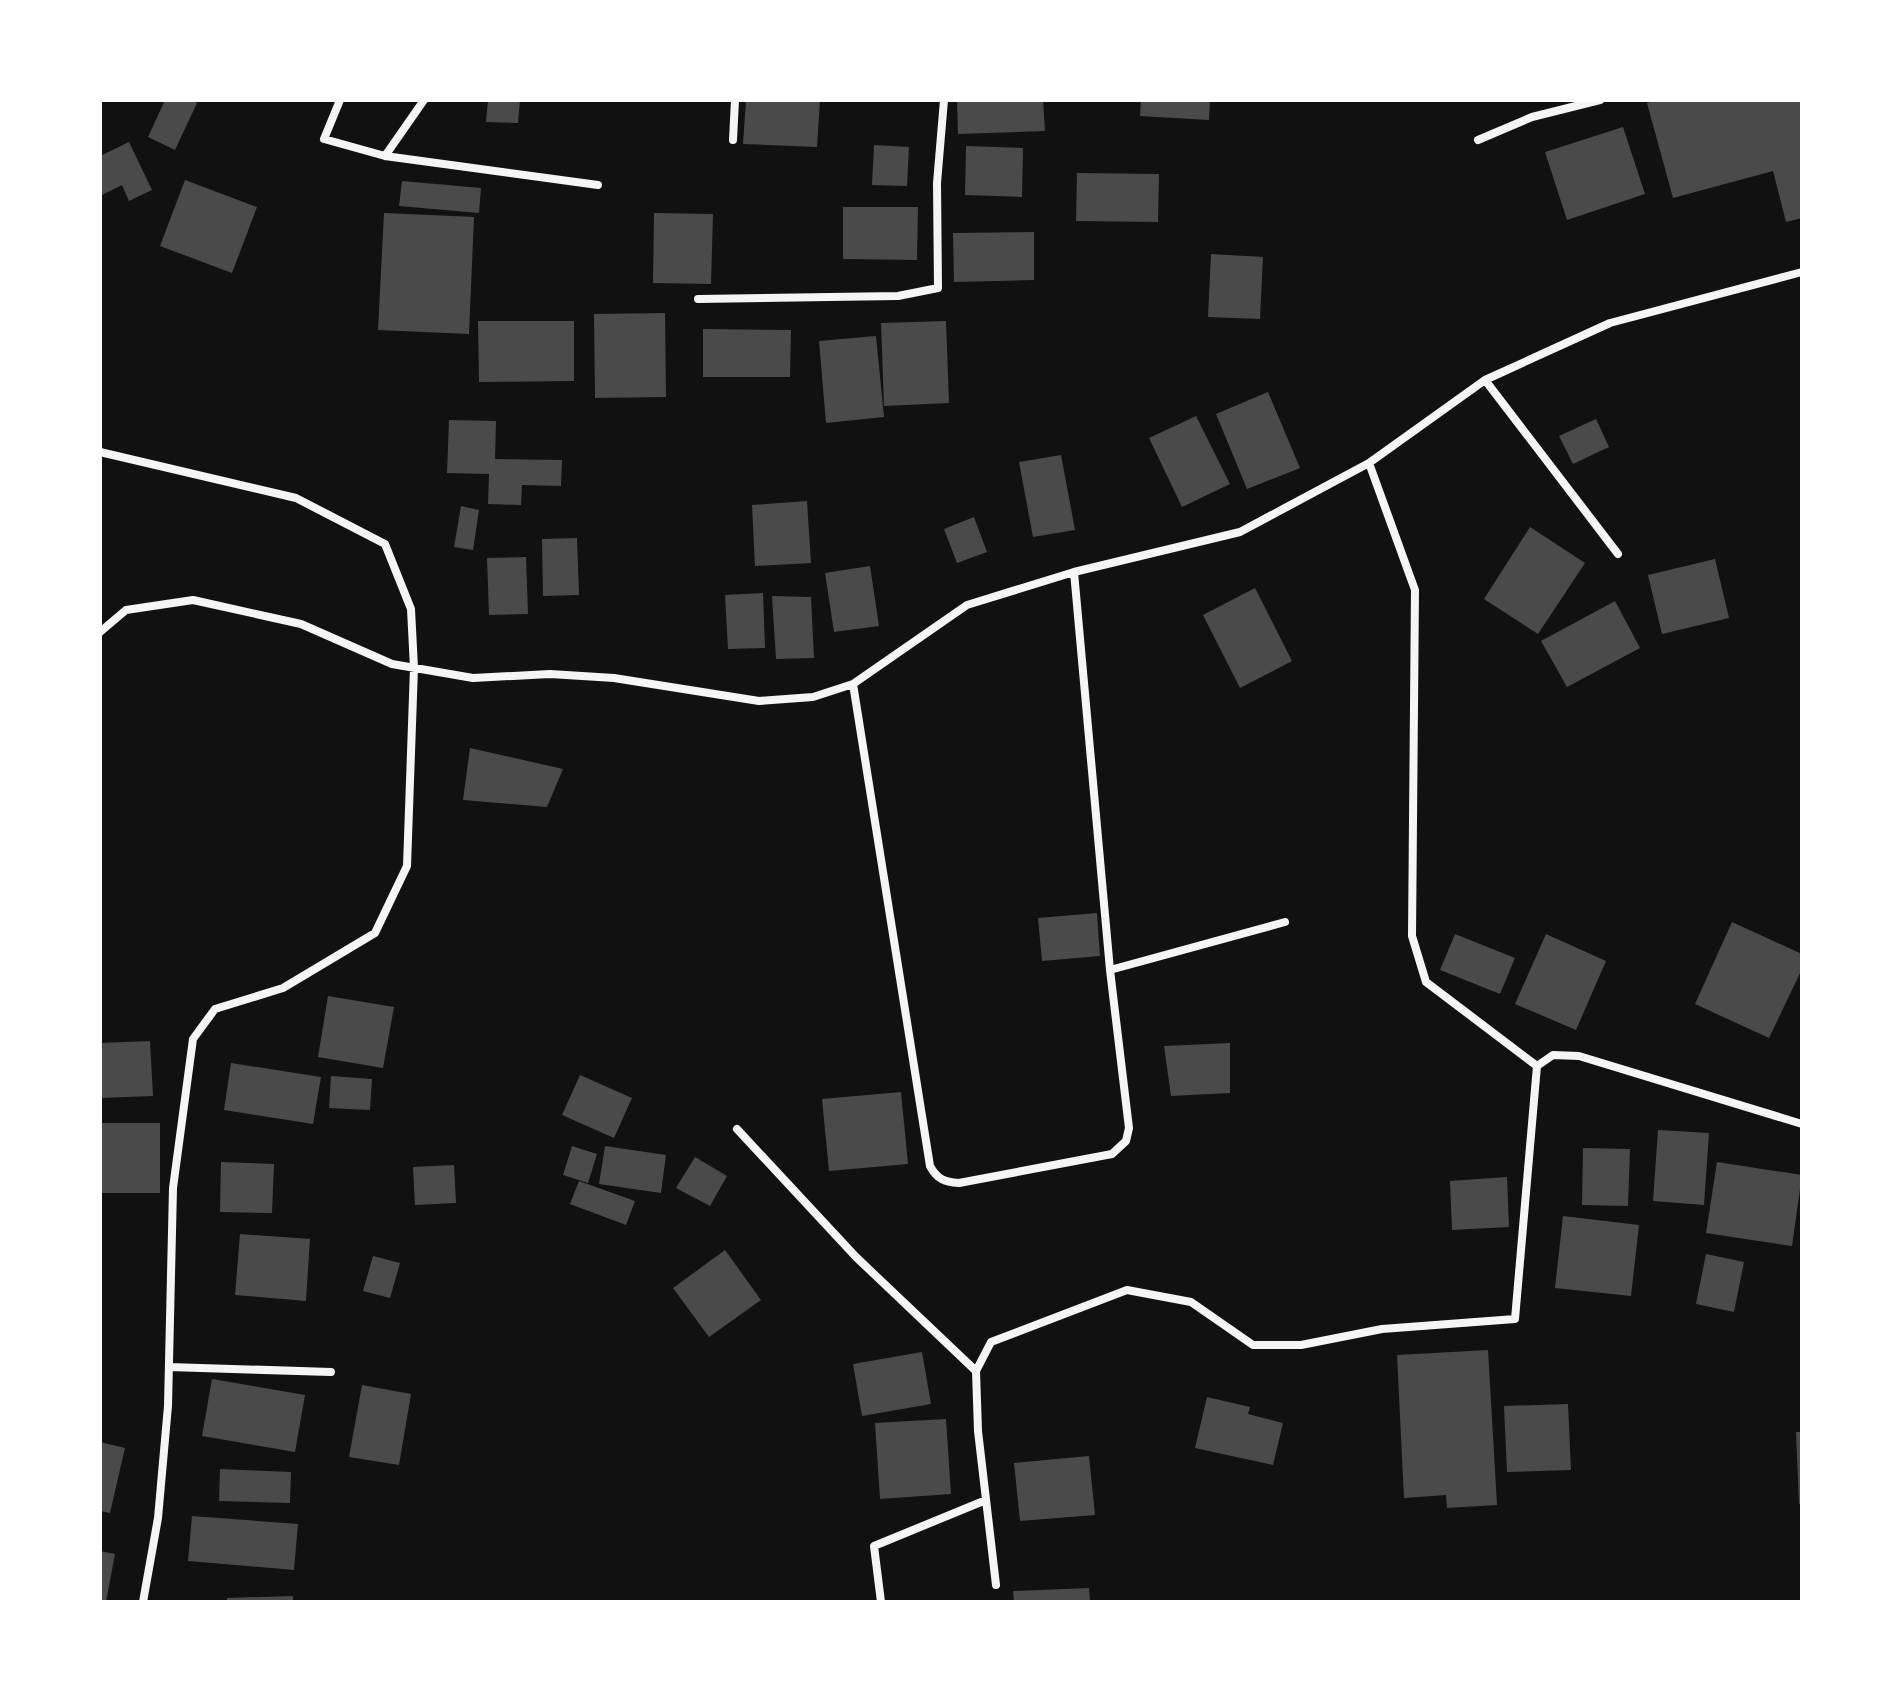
<svg xmlns="http://www.w3.org/2000/svg" width="1902" height="1702" font-family="'PT Sans Narrow',sans-serif">
	<rect width="100%" height="100%" fill="#111"/>
	<path fill="#4a4a4a" d="M165,100H190L197,103L175,150L148,137Z
		M488,100H520L518,123L486,122Z
		M746,100H820L817,147L743,144Z
		M957,100H1043L1045,131L958,134Z
		M1141,100H1210L1209,120L1140,116Z
		M1656,100H1802V218L1786,222L1773,171L1673,198L1647,103Z
		M1623,127L1645,194L1567,220L1545,152Z
		M129,142L152,190L129,201L122,185L100,196V156Z
		M874,145L909,147L907,186L872,185Z
		M966,146L1023,148L1022,197L965,195Z
		M1077,173L1159,174L1158,222L1076,221Z
		M185,180L257,207L232,273L160,246Z
		M402,181L481,188L479,213L399,206Z
		M843,207H918L917,260L843,259Z
		M384,213L474,217L469,334L378,330Z
		M654,213L713,214L711,284L653,283Z
		M1034,232V280L954,282L953,233Z
		M1211,254L1263,257L1260,319L1208,317Z
		M665,313L666,397L595,398L594,314Z
		M478,321H574V381L479,382Z
		M946,321L949,403L884,406L881,323Z
		M703,329L791,330L790,377H703Z
		M876,336L884,417L826,423L819,341Z
		M1268,392L1300,468L1247,489L1216,414Z
		M1196,416L1230,484L1182,507L1149,438Z
		M1596,419L1609,447L1573,464L1559,436Z
		M449,420L496,421L495,459L562,460L561,486L522,485L521,505L488,504L489,474L447,473Z
		M1061,455L1075,530L1033,537L1019,462Z
		M807,501L811,563L755,566L752,505Z
		M461,506L479,510L473,550L454,547Z
		M974,517L987,552L957,563L944,529Z
		M1530,527L1585,563L1538,634L1484,599Z
		M577,538L579,595L543,596L542,539Z
		M526,557L528,614L489,615L487,558Z
		M1715,559L1729,618L1662,634L1648,575Z
		M870,566L879,626L834,632L825,573Z
		M1255,588L1292,661L1240,688L1203,615Z
		M763,593L765,648L728,649L725,595Z
		M772,596L811,597L814,658L776,659Z
		M1615,601L1640,648L1567,687L1541,641Z
		M470,748L563,769L547,807L463,800Z
		M1097,913L1100,956L1042,961L1038,918Z
		M1732,922L1802,954V969L1769,1038L1695,1004Z
		M1455,934L1515,958L1500,994L1440,970Z
		M1546,934L1606,961L1576,1030L1515,1004Z
		M328,996L394,1007L383,1068L318,1057Z
		M150,1041L153,1096L100,1098V1043Z
		M1230,1043V1093L1171,1096L1164,1046Z
		M231,1063L321,1077L313,1124L224,1110Z
		M580,1075L632,1098L614,1138L562,1115Z
		M331,1076L372,1079L370,1110L329,1108Z
		M901,1092L908,1164L829,1171L822,1099Z
		M100,1123H160V1193H100Z
		M1658,1130L1709,1133L1704,1205L1653,1201Z
		M572,1146L597,1154L588,1183L563,1175Z
		M605,1146L666,1155L661,1193L599,1184Z
		M1583,1148L1630,1149L1628,1206L1582,1205Z
		M695,1157L727,1176L710,1206L676,1188Z
		M221,1162L274,1164L272,1213L220,1212Z
		M1717,1162L1802,1175L1792,1246L1706,1233Z
		M454,1165L456,1203L415,1205L413,1167Z
		M1507,1177L1509,1227L1452,1230L1450,1181Z
		M579,1181L635,1201L626,1225L570,1204Z
		M1563,1216L1639,1225L1631,1296L1555,1288Z
		M240,1234L310,1239L306,1301L235,1295Z
		M725,1250L761,1300L709,1337L673,1288Z
		M1706,1254L1744,1262L1734,1312L1696,1304Z
		M373,1256L400,1263L390,1298L363,1291Z
		M1488,1350L1497,1505L1447,1508L1446,1495L1404,1498L1397,1355Z
		M922,1352L931,1404L862,1416L853,1364Z
		M212,1379L305,1395L295,1452L202,1436Z
		M362,1385L411,1394L399,1465L349,1457Z
		M1207,1397L1250,1407L1248,1414L1283,1423L1273,1465L1195,1448Z
		M1568,1404L1571,1470L1507,1472L1504,1406Z
		M946,1419L951,1494L880,1499L875,1423Z
		M1796,1432H1802V1504H1799Z
		M100,1442L125,1448L110,1513L100,1511Z
		M1089,1456L1095,1515L1020,1521L1014,1463Z
		M220,1469L291,1472L290,1503L219,1501Z
		M192,1516L298,1524L294,1570L188,1561Z
		M100,1551L115,1554L106,1602H100Z
		M1089,1588L1090,1602H1014L1013,1591Z
		M293,1596V1602H227V1598Z"/>
	<g fill="none" stroke-linecap="round" stroke-linejoin="round">
		<path stroke="#f5f5f5" stroke-width="8" d="M340,100L324,139L385,156L598,185
			M733,140L735,100
			M1478,140L1532,117L1600,100
			M385,156L424,100
			M698,299L898,296L938,288L937,183L944,100
			M1485,380L1618,554
			M100,452L296,498L385,544L411,609L414,668L407,866L375,933L283,988L215,1009L193,1039L173,1188L168,1406L158,1518L143,1602
			M1369,463L1415,590L1412,936L1426,982L1537,1066
			M100,632L126,610L193,600L301,624L392,664L473,678L550,674L614,678L759,701L813,697L853,684L967,605L1074,572L1240,532L1369,463L1485,380L1610,323L1802,272
			M853,684L930,1166C937,1179 944,1182 959,1183L1112,1154L1126,1141L1129,1128L1110,970L1074,572
			M1110,970L1285,922
			M737,1129L856,1257L976,1371
			M169,1367L331,1372
			M996,1585L978,1431L976,1371L991,1342L1127,1290L1191,1302L1253,1345H1301L1382,1329L1515,1319L1537,1066L1553,1055L1579,1056L1802,1124
			M881,1602L874,1546L986,1500"/>
	</g>
	<rect width="1902" height="1702" fill="none" stroke="#ffffff" stroke-width="204"/>
</svg>
